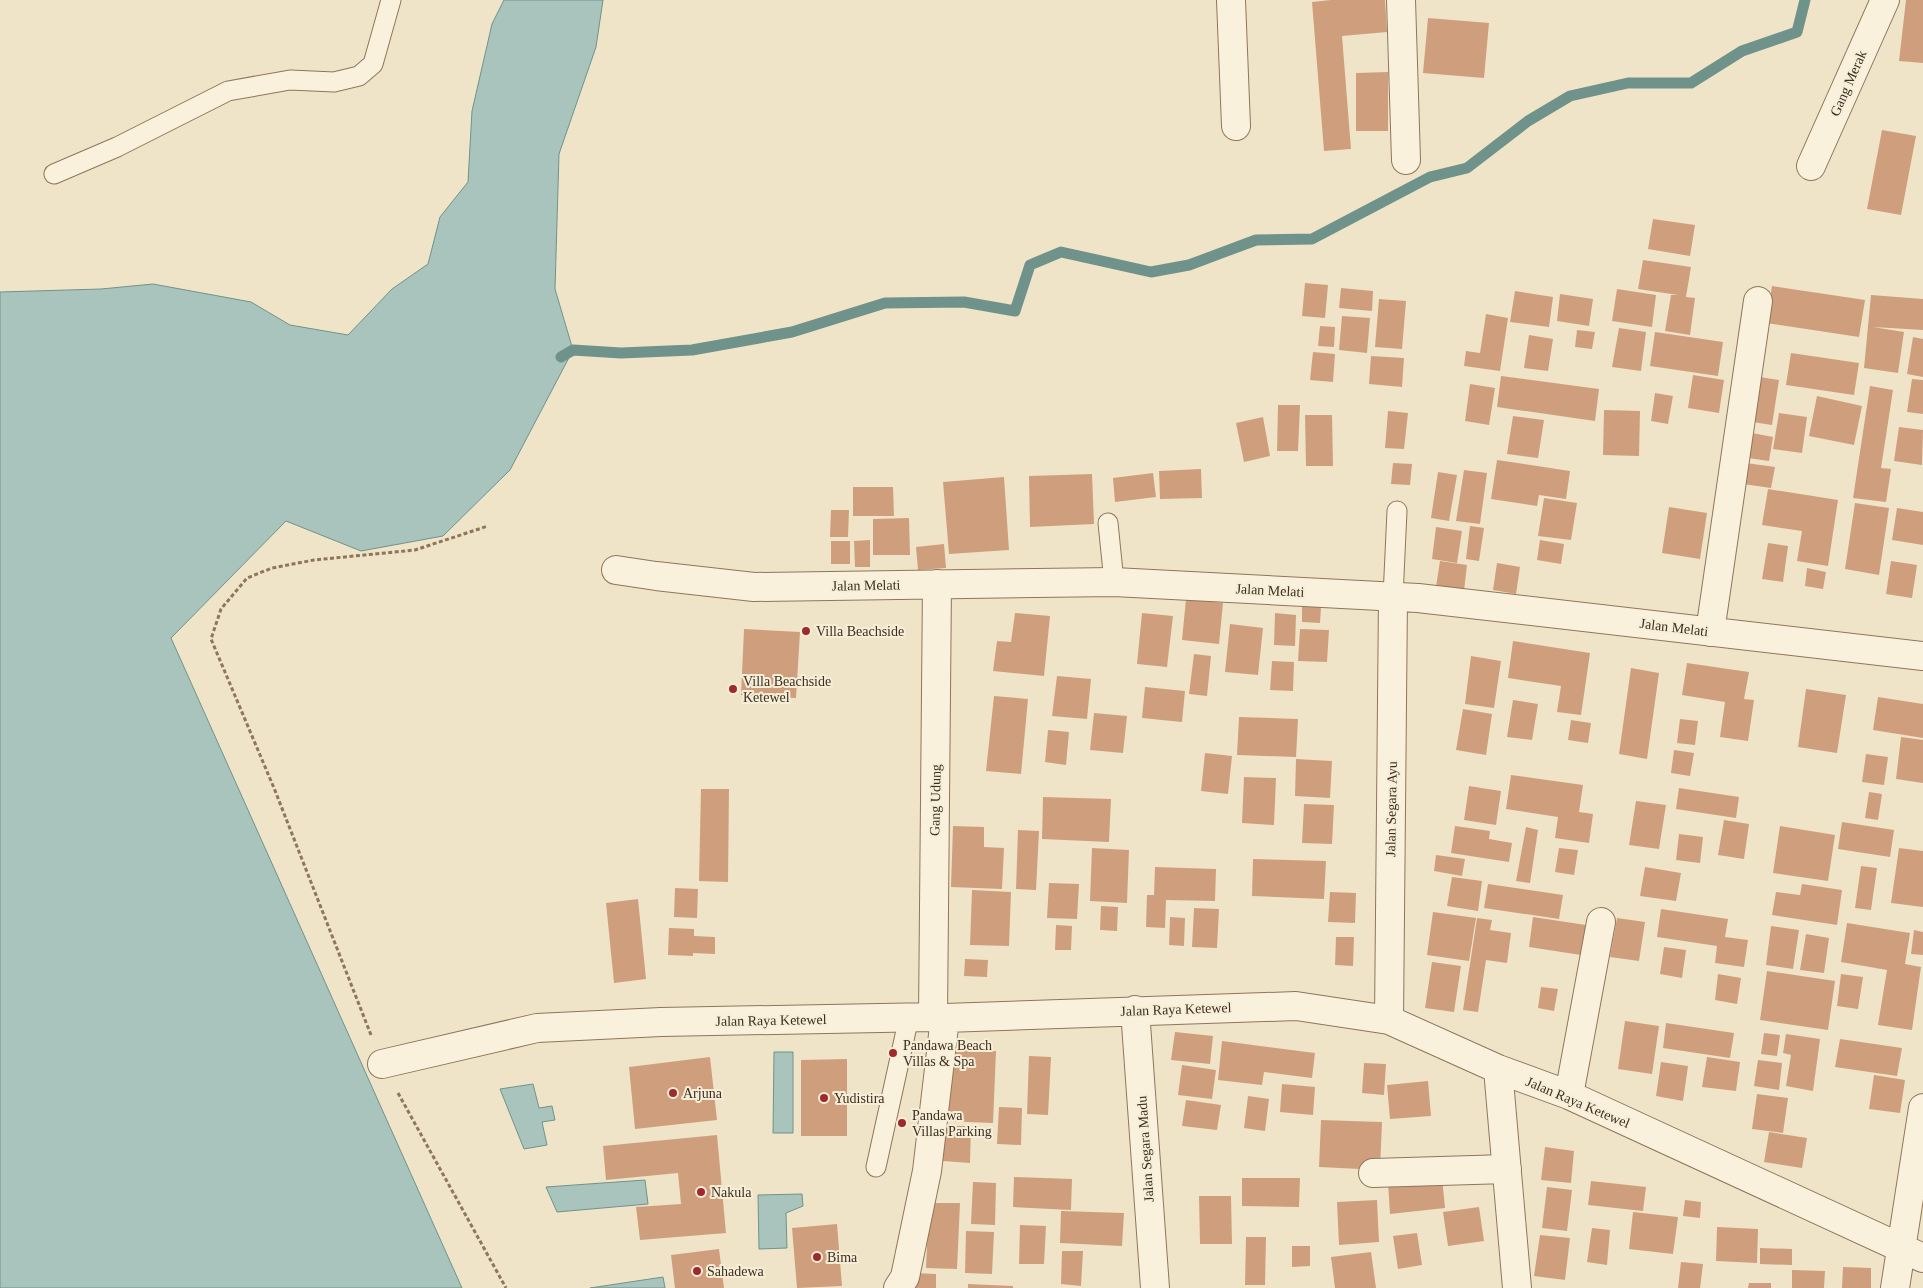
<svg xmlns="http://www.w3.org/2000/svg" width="1923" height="1288" font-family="Georgia,serif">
	<rect width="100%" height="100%" fill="#f0e4c8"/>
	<path fill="#a9c4bc" stroke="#6f938a" d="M504,0H603L596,47L559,154L555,289L573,350L510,470L443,536L361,551L286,521L171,638L462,1288H0V292L101,289L153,284L251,302L290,325L348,335L392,289L428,264L440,217L468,182L472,111L492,24Z
		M774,1052H793V1133H773Z
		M533,1084L539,1108L552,1106L555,1120L542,1122L547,1145L524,1149L500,1089Z
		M645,1180L648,1204L557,1212L546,1187Z
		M802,1194L803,1206L786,1213L787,1248L759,1249L758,1195Z
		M663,1277L665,1288H590Z"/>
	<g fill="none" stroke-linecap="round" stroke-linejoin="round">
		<path stroke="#6f938a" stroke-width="11" d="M561,357L573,350L621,353L692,350L792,332L885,303L964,302L1015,311L1030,265L1061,252L1151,272L1189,265L1256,240L1312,239L1430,177L1467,168L1528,121L1570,96L1628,83H1691L1742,51L1797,32L1805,0"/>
	</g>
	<path fill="#cf9f7d" d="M1331,0H1385L1387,32L1342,36L1351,149L1324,151L1312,2Z
		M1906,0H1923V63L1899,61Z
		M1428,18L1489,23L1484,78L1423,73Z
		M1388,72V131H1356V73Z
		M1882,130L1916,136L1901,215L1867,209Z
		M1653,219L1695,225L1690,256L1648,249Z
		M1643,260L1691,267L1686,297L1695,298L1690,335L1665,331L1671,295H1678L1638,289Z
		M1305,283L1328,285L1325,318L1302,316Z
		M1772,286L1865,300L1859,337L1766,323Z
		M1341,288L1373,291L1372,311L1339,308Z
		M1617,289L1656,295L1652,327L1612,321Z
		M1515,291L1553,297L1549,327L1510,322Z
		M1560,294L1593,299L1589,326L1557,321Z
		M1871,295L1923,299V330L1873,327L1904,332L1898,373L1864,368Z
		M1379,299L1406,301L1402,349L1375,347Z
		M1486,314L1508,318L1500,371L1464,366L1466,351L1480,353Z
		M1342,316L1370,318L1367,353L1339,350Z
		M1320,326L1335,327L1334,347L1318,346Z
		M1619,328L1646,332L1641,371L1612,367Z
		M1577,330L1595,332L1592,349L1575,347Z
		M1655,332L1723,342L1718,376L1650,366Z
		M1529,335L1553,339L1548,371L1524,368Z
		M1913,337L1923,339V377L1907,374Z
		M1313,352L1335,354L1333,382L1310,380Z
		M1791,353L1859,363L1854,395L1786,385Z
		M1371,356L1404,358L1402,387L1369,384Z
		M1693,375L1724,380L1719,413L1688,408Z
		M1501,376L1599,389L1595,421L1497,407Z
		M1753,376L1779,380L1772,425L1746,421Z
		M1912,379L1923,380V414L1907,412Z
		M1470,384L1495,388L1489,425L1465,421Z
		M1870,386L1893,390L1881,468L1891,469L1886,502L1853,498Z
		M1655,393L1673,396L1668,424L1651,421Z
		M1817,396L1862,406L1854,445L1809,436Z
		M1278,405H1300L1298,451H1277Z
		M1604,410L1640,411L1639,456L1603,455Z
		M1388,411L1408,413L1404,449L1385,448Z
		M1779,413L1807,417L1802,453L1773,449Z
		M1305,415H1332L1333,466H1306Z
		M1513,416L1544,420L1538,458L1507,454Z
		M1263,417L1270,456L1244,462L1236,423Z
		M1899,427L1923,430L1922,465L1894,461Z
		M1752,433L1773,437L1769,461L1748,458Z
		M1497,460L1570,471L1566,499L1539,495L1537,506L1491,499Z
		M1393,463L1412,464L1410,485L1391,484Z
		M1746,463L1775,467L1771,488L1743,484Z
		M1201,469L1202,498L1160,499L1159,471Z
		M1464,470L1487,473L1480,524L1456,521Z
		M1438,472L1457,475L1449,521L1431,518Z
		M1153,473L1156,497L1115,502L1113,478Z
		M1092,474L1094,524L1030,527L1029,476Z
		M1004,477L1009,550L949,554L943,482Z
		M853,487H893L894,516H853Z
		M1768,489L1838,500L1828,566L1797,561L1802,531L1762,525Z
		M1544,498L1577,503L1571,540L1538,536Z
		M1855,503L1889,508L1879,575L1845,569Z
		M1669,507L1707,513L1700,559L1662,553Z
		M1897,508L1923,512V545L1892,540Z
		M831,510H849L848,537H830Z
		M909,518L910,555H873V519Z
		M1470,526L1484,528L1479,561L1466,559Z
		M1436,527L1462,531L1457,563L1432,559Z
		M870,540V567H855L854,541Z
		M1540,540L1564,544L1561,564L1537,560Z
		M831,541H850V564H831Z
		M1768,543L1788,546L1783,582L1762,579Z
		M944,544L946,568L918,570L916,547Z
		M1440,561L1467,565L1464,591L1436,587Z
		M1891,561L1917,565L1912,598L1886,594Z
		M1497,563L1520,567L1516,594L1493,590Z
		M1807,568L1826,572L1823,589L1805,586Z
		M1186,599L1223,603L1219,644L1182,640Z
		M1302,606L1321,607L1320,623L1302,622Z
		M1015,613L1050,616L1044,676L993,671L997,641L1011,642Z
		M1142,613L1173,616L1167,667L1137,664Z
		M1275,613L1296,615L1295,646L1274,645Z
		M1230,624L1263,628L1258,675L1225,672Z
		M744,629L800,632L796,698L741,695Z
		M1300,629L1329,630L1327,662L1298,661Z
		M1513,641L1590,653L1581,715L1557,712L1561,686L1508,678Z
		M1194,654L1211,656L1207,696L1189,694Z
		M1471,656L1501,661L1494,708L1465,704Z
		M1272,661L1294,662L1293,691L1270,690Z
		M1687,663L1749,672L1744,699L1754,700L1748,741L1720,737L1725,702L1682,695Z
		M1631,668L1659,673L1647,759L1619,754Z
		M1057,676L1091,679L1087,719L1052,716Z
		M1145,687L1185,691L1182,722L1142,718Z
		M1806,689L1846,695L1837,753L1798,747Z
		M994,696L1028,699L1021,774L986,771Z
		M1878,697L1923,704V738L1873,730Z
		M1513,700L1538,704L1532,740L1507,737Z
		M1463,709L1492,714L1486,755L1456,750Z
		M1094,713L1127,716L1123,753L1090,750Z
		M1239,717L1298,719L1296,757L1237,755Z
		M1680,719L1698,721L1695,745L1677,743Z
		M1571,720L1591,723L1588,743L1568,740Z
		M1048,730L1069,732L1066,765L1045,762Z
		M1901,737L1923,740V783L1896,779Z
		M1674,750L1694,753L1690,776L1671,773Z
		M1205,753L1232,756L1228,794L1201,791Z
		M1866,754L1888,757L1884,785L1862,782Z
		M1296,759L1332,761L1330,798L1295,796Z
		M1511,775L1583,785L1579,812L1593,814L1589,843L1555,838L1558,817L1506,809Z
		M1244,777L1276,778L1274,825L1242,823Z
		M1469,786L1501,791L1496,825L1464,820Z
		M1679,788L1739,797L1736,818L1676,809Z
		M701,789H729L728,882L699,881Z
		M1869,792L1882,794L1878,820L1865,818Z
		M1043,797L1111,799L1109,842L1042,839Z
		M1636,801L1666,805L1659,849L1629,845Z
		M1304,804L1334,805L1332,844L1302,843Z
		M1724,820L1749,824L1744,859L1718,855Z
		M1842,822L1894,830L1890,857L1838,849Z
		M953,826L984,827V847L1004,848L1002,889L951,887Z
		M1455,826L1490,831L1489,839L1512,843L1509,862L1451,853Z
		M1780,826L1835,835L1828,881L1773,873Z
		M1526,827L1538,830L1530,883L1516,881Z
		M1018,830L1039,831L1036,890L1016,889Z
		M1679,834L1703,837L1700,863L1676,860Z
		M1092,848L1129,850L1127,903L1090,901Z
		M1559,848L1578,850L1574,875L1555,872Z
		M1899,848L1923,851V907L1891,903Z
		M1436,855L1465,859L1462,876L1434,871Z
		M1253,859L1326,861L1324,899L1252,896Z
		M1861,866L1877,868L1871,910L1855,908Z
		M1155,867L1216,869L1215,901L1166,900L1165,928L1146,927L1147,895H1154Z
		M1645,867L1681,873L1676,901L1640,896Z
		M1452,877L1482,881L1478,911L1447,906Z
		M1049,883L1079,884L1077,919L1047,918Z
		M1488,884L1563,895L1559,919L1484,908Z
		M1802,884L1842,890L1837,925L1772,915L1776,892L1800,895Z
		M675,888L698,889L697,918L674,917Z
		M972,890L1011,892L1009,946L970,945Z
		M1330,892L1356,893L1355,923L1328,922Z
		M638,899L646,979L614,983L606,903Z
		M1101,906L1118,907L1117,931L1100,930Z
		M1194,908L1219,909L1217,948L1192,947Z
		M1661,909L1728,919L1725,937L1748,940L1744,967L1715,963L1717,946L1657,937Z
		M1433,912L1476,918L1469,961L1427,955Z
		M1170,917L1185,918L1184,946L1169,945Z
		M1533,917L1586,925L1581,955L1529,947Z
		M1477,918L1492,920L1490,930L1511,933L1507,963L1486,960L1478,1012L1463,1010Z
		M1617,918L1645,922L1639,961L1610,957Z
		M1847,923L1910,933L1905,964L1921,967L1912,1030L1878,1025L1887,970L1841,962Z
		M1056,925L1072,926L1071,950H1055Z
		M1771,926L1799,930L1793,969L1766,965Z
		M669,928L694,929V936L715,937V954L693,953V956L668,955Z
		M1914,930L1923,932V955L1911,954Z
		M1806,934L1829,938L1824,973L1800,970Z
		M1336,937H1354L1353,966L1335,965Z
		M1664,947L1686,950L1682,978L1660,974Z
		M965,959L988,960L987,977L964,976Z
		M1432,962L1461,966L1454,1012L1425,1008Z
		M1767,971L1835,981L1828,1030L1760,1020Z
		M1718,974L1741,978L1737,1004L1715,1000Z
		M1841,974L1863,977L1858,1009L1837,1006Z
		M1541,987L1558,989L1554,1011L1538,1008Z
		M1625,1021L1659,1026L1652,1074L1618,1069Z
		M1666,1023L1734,1033L1730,1058L1663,1048Z
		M1175,1032L1213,1036L1210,1064L1171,1060Z
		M1764,1033L1780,1035L1777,1056L1761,1054Z
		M1786,1034L1820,1039L1813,1091L1786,1086L1791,1055L1783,1053Z
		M1840,1039L1902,1048L1897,1076L1835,1067Z
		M1222,1041L1315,1053L1312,1078L1264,1072L1262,1085L1218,1080Z
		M948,1049L996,1051L993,1123L944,1121Z
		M1029,1056L1051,1057L1048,1115L1027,1114Z
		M710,1057L717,1120L635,1129L629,1067Z
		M1707,1057L1740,1062L1736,1091L1702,1087Z
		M847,1059V1136H801V1060Z
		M1758,1060L1782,1063L1779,1090L1754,1086Z
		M1661,1062L1688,1066L1683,1101L1656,1096Z
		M1364,1063L1386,1064L1384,1095L1362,1093Z
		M1182,1065L1216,1070L1212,1099L1178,1095Z
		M1874,1075L1905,1080L1900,1113L1869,1109Z
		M1428,1081L1431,1116L1390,1119L1387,1085Z
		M1282,1084L1315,1087L1313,1115L1280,1112Z
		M1757,1094L1788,1098L1783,1133L1752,1129Z
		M1248,1096L1269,1099L1265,1131L1244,1128Z
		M1186,1100L1221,1105L1217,1130L1182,1126Z
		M999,1107L1022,1108L1021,1145L997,1144Z
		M1321,1120L1382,1122L1380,1170L1319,1167Z
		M944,1126H971L970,1163L943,1161Z
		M1769,1132L1807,1138L1802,1168L1764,1162Z
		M717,1135L726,1233L640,1240L636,1207L681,1204L678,1173L606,1180L603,1146Z
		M1545,1147L1574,1151L1571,1183L1541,1180Z
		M1014,1177L1072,1179L1071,1210L1013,1207Z
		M1442,1177L1445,1208L1390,1214L1388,1182Z
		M1242,1178H1300L1299,1207L1242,1206Z
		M1591,1181L1646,1187L1643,1211L1588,1205Z
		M973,1182L996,1183L995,1225L971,1224Z
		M1547,1187L1572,1190L1567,1231L1542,1228Z
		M1199,1196H1231L1232,1244H1200Z
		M1377,1200L1379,1242L1339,1245L1337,1202Z
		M1685,1200L1701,1202L1700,1218L1683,1216Z
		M929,1203H960L957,1269L926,1268Z
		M1479,1207L1484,1241L1448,1246L1443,1212Z
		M1061,1211L1124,1213L1122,1246L1060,1243Z
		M1633,1212L1678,1217L1673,1254L1629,1249Z
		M837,1224L842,1286L797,1288L792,1228Z
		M1020,1225L1046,1226L1044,1264H1019Z
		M1717,1227L1758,1229L1757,1263L1716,1261Z
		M1592,1228L1610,1230L1607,1265L1587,1262Z
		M966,1231L994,1232L992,1274L965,1273Z
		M1417,1233L1422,1265L1398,1269L1393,1236Z
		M1540,1235L1570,1238L1565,1280L1534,1276Z
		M1246,1237H1266L1265,1285H1245Z
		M1292,1246H1310V1266L1292,1267Z
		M1760,1248L1792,1249V1265L1760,1264Z
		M719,1249L724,1288H675L671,1255Z
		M1062,1251H1083L1081,1286L1061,1284Z
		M1371,1252L1376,1288H1335L1331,1257Z
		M1681,1262L1703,1264L1700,1288H1678Z
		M1843,1267L1871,1268V1288H1842Z
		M1792,1270L1825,1271L1824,1288H1792Z
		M914,1273L936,1274V1288H913Z
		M1749,1283H1771V1288H1748Z
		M968,1284L1013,1286V1288H968Z"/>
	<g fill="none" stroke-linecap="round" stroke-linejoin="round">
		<defs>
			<path id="service" d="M54,174L117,147L228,91L290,80L334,82L359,76L373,64L391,0
				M1108,523L1114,582
				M1393,597L1397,511
				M876,1167L909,1017"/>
			<path id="minor" d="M1231,0L1236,126
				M1401,0L1406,160
				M1811,166L1885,0
				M616,570L656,576L754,587L1114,582L1418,598L1923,656
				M1710,632L1758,301
				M1135,1010L1155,1288
				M933,1017L937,584
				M1389,1020L1393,597
				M382,1064L537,1028L661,1022L933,1017L945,1018L1296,1006L1389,1020L1498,1069L1569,1095L1923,1258
				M1498,1069L1517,1288
				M1569,1095L1601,922
				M1373,1173L1507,1169
				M898,1288L905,1277L927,1171L945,1018
				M1895,1288L1923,1108"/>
		</defs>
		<use href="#service" stroke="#8d765c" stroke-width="21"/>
		<use href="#minor" stroke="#8d765c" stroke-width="30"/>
		<path stroke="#8d765c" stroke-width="3" stroke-dasharray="4 2.5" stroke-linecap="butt" d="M371,1035L274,788L211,639L221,609L247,578L272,568L314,560L415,550L488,526
			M398,1093L506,1288"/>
		<use href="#service" stroke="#faf1dc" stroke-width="19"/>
		<use href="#minor" stroke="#faf1dc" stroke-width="28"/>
	</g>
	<g fill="#9e2a2b" stroke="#f7eed8" stroke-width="2">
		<circle cx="806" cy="631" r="5"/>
		<circle cx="733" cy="689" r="5"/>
		<circle cx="893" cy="1053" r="5"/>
		<circle cx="673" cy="1093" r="5"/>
		<circle cx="824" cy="1098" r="5"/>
		<circle cx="902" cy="1123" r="5"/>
		<circle cx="701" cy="1192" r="5"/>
		<circle cx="817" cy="1257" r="5"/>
		<circle cx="697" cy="1271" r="5"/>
	</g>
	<g text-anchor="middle" stroke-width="4" stroke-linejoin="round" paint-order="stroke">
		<g font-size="14" fill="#3d2e20" stroke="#f7eed8">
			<text transform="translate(1848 83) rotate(-66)" y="5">Gang Merak</text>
			<text transform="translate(866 585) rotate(-1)" y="5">Jalan Melati</text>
			<text transform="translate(1270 590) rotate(3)" y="5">Jalan Melati</text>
			<text transform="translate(1674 627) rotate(7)" y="5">Jalan Melati</text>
			<text transform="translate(935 800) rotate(-89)" y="5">Gang Udung</text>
			<text transform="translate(1391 809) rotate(-89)" y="5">Jalan Segara Ayu</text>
			<text transform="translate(1176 1009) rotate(-2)" y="5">Jalan Raya Ketewel</text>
			<text transform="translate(771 1020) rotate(-1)" y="5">Jalan Raya Ketewel</text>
			<text transform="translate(1578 1102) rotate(23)" y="5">Jalan Raya Ketewel</text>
			<text transform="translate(1145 1149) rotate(-94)" y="5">Jalan Segara Madu</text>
		</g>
		<g font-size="14" fill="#3d2e20" stroke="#f7eed8" text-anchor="start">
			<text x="816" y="636">Villa Beachside</text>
			<text x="743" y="686">Villa Beachside<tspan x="743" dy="16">Ketewel</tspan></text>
			<text x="903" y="1050">Pandawa Beach<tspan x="903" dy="16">Villas &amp; Spa</tspan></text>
			<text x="683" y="1098">Arjuna</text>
			<text x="834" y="1103">Yudistira</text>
			<text x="912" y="1120">Pandawa<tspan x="912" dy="16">Villas Parking</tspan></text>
			<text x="711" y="1197">Nakula</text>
			<text x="827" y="1262">Bima</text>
			<text x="707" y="1276">Sahadewa</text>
		</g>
	</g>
</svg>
